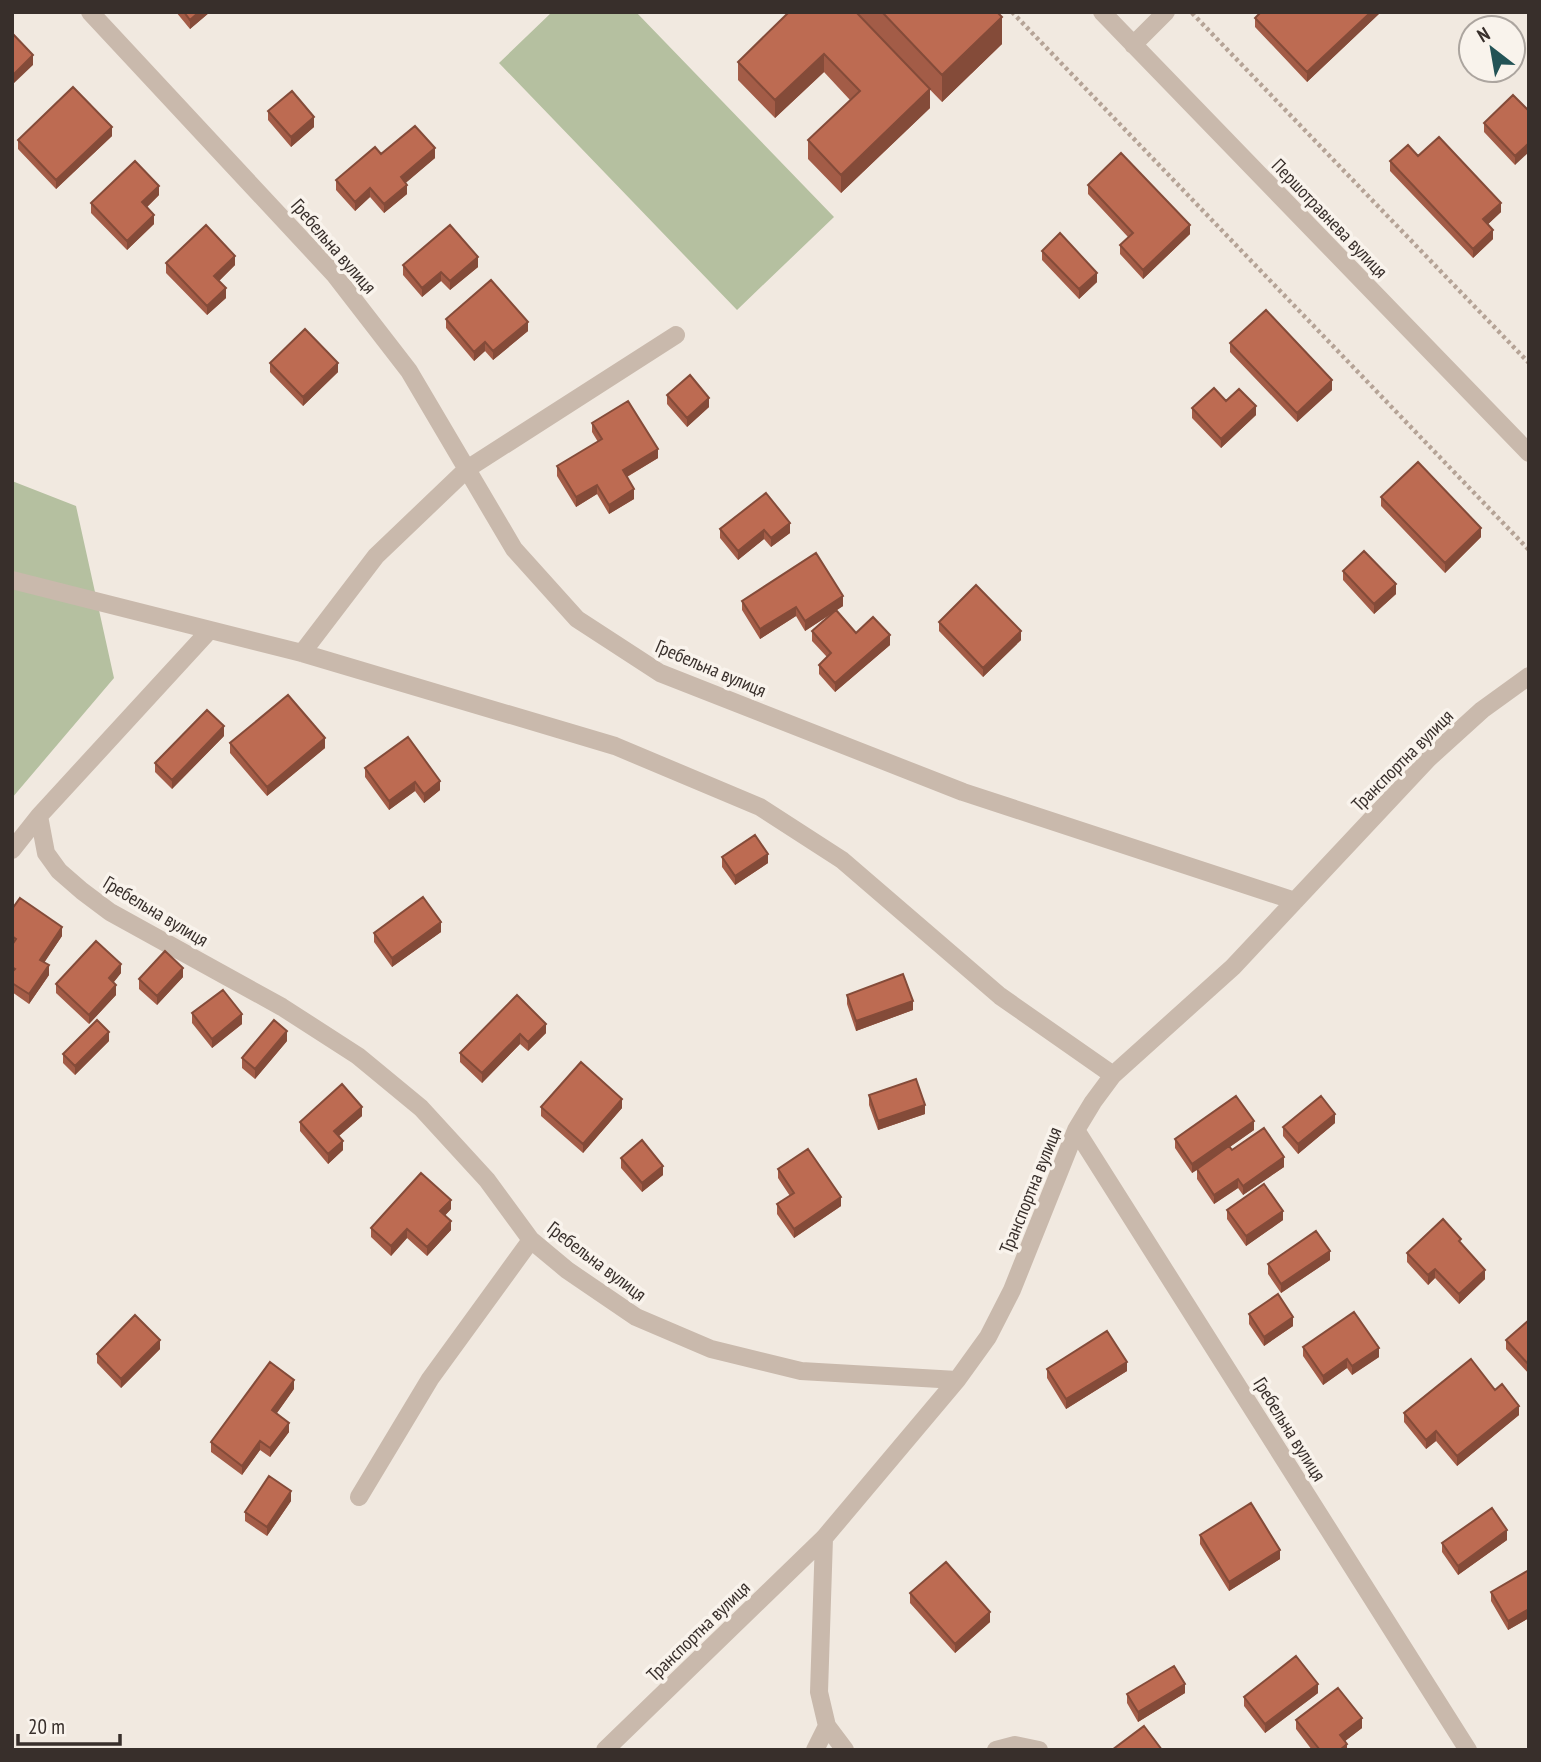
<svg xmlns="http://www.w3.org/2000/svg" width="1541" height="1762" font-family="'PT Sans Narrow',sans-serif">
	<rect width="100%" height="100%" fill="#f1e9e0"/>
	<path fill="#b5c0a0" d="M552,12H636L834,217L737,310L499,63Z
		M12,481L76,506L114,678L12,798Z"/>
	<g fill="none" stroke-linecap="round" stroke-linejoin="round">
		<path stroke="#b5a396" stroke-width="4.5" stroke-dasharray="3.5 3.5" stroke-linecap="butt" d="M1012,12L1529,550
			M1192,13L1529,363"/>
		<path stroke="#c9b9ac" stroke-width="18" d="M90,12L334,274L409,371L514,549L577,619L660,673L963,792L1295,901
			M1102,12L1529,453
			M1133,45L1166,12
			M12,580L302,653L615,746L760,807L842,860L1000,996L1113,1075
			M302,653L376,556L467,469L676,335
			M39,816L46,853L59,871L82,891L110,912L282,1007L358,1056L421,1108L487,1180L531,1240L567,1270L636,1317L711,1349L801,1371L957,1380
			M12,850L39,816L209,631
			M1076,1130L1468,1750
			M359,1497L430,1379L531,1240
			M824,1538L819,1692L827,1726L845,1750
			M605,1750L824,1538L957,1380L988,1337L1012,1290L1076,1130L1093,1102L1113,1075L1233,967L1428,759L1482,710L1529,676
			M815,1750L827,1726
			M996,1750L1015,1745L1039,1750"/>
	</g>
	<path fill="#a35c47" d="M176,12H210L190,29Z
		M789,12H997L1002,44L942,102L905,64L930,108L841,193L808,159V140L850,100L824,72L775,118L738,80V62Z
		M1261,12H1381L1307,82L1255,27V18Z
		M268,111L314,127L291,147L268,120Z
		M1529,111L1515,165L1484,132V123Z
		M112,136L56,189L18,149V140Z
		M381,154L435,158L405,183L407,194L384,213L370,197L355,211L336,190V180Z
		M1390,161L1501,212L1488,224L1493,239L1473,258L1390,171Z
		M1088,185L1190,234L1143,279L1120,254V245L1128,237L1088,194Z
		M159,195L147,207L154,224L127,250L91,213V203Z
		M1042,251L1097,282L1079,299L1042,260Z
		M166,263L235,265L219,281L226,298L207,315L166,273Z
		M403,265L478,267L450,290L441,281L422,297L403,275Z
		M446,319L528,331L493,360L485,351L474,361L446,328Z
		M1230,343L1332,390L1297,422L1230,352Z
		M270,363L338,372L303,406L270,372Z
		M667,395L709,407L687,427L667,404Z
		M1226,401L1256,415L1221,448L1192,418V408Z
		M592,423L658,458L627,477L634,499L609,514L597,494L576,507L557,476V466L598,442L592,432Z
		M766,493L790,533L771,547L764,539L738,560L720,538V529Z
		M1381,497L1481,537L1445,573L1381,506Z
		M1343,571L1396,594L1374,614L1343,580Z
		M742,601L843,606L805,631L796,616L760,639L742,610Z
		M939,622L1021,640L983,677L939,631Z
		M812,631L890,645L835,692L819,674V665L827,657L812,641Z
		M224,736L172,789L155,772V763Z
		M230,743L325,748L267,796L230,753Z
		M365,768L440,790L424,803L415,791L389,810L365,777Z
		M722,857L768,863L735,885L722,867Z
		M12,909L62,936L44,962L49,975L29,1004L12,992Z
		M441,932L392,967L374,942V933Z
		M121,973L113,983L116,995L89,1024L56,993V984Z
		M183,977L157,1005L139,989V979Z
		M517,995L546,1033L528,1051L520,1044L482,1083L460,1062V1053Z
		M847,995L913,1010L856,1031L847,1004Z
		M192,1013L242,1024L212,1048L192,1023Z
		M109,1041L75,1075L63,1063V1054Z
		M287,1041L255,1079L242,1068V1058Z
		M869,1095L925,1114L878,1130L869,1105Z
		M541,1107L622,1108L583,1153L541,1116Z
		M362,1116L339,1136L343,1150L328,1164L300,1131V1122Z
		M1335,1123L1298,1154L1283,1136V1127Z
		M1254,1130L1230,1147L1232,1150L1284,1167L1243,1195L1238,1188L1214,1204L1197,1179V1170L1192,1173L1175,1148V1139Z
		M621,1158L663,1175L642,1192L621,1168Z
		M778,1169L841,1206L794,1238L777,1214V1204L790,1196L778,1178Z
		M451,1209L445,1215L451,1230L427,1256L407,1238L391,1256L371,1237V1228Z
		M1227,1210L1283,1220L1246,1246L1227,1219Z
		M1461,1244L1485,1279L1459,1304L1435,1278L1428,1285L1407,1262V1253Z
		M1330,1260L1281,1293L1268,1274V1264Z
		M1249,1314L1293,1326L1264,1346L1249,1324Z
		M1529,1320V1374L1506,1349V1340Z
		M1303,1347L1379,1357L1352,1375L1347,1368L1323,1385L1303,1356Z
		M160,1349L121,1388L97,1363V1354Z
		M1047,1369L1127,1371L1066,1409L1047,1378Z
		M294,1389L276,1414L289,1432L270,1457L260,1450L242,1475L211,1452V1442Z
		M1495,1390L1519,1415L1457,1466L1436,1441L1426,1449L1404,1422V1413Z
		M291,1501L267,1536L245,1521V1512Z
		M1200,1535L1280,1559L1229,1591L1200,1544Z
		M1507,1540L1458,1575L1442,1552V1543Z
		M1529,1570V1618L1508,1630L1491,1601V1592Z
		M910,1593L990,1622L955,1653L910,1603Z
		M1185,1693L1138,1722L1127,1703V1694Z
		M1318,1693L1265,1733L1244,1706V1697Z
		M1296,1720L1362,1728L1345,1741L1347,1750H1312L1296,1729Z"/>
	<path fill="#844b39" d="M199,12H210L190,29V20Z
		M1371,12H1381L1307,82V72Z
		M1002,17V44L942,102V75Z
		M824,54V72L775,118V100Z
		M33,55V65L12,85V76Z
		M930,89V108L841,193V175Z
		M314,117V127L291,147V137Z
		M112,127V136L56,189V180Z
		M1529,143V152L1515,165V156Z
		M435,148V158L401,187V177Z
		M407,185V194L384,213V204Z
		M159,186V195L142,212V202Z
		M370,188V197L355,211V202Z
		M1501,203V212L1483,229V219Z
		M154,215V224L127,250V241Z
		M1190,225V234L1143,279V270Z
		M1493,230V239L1473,258V249Z
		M235,256V265L214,286V276Z
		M478,257V267L450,290V281Z
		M441,272V281L422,297V288Z
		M1097,273V282L1079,299V289Z
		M226,288V298L207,315V306Z
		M528,322V331L493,360V351Z
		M485,342V351L474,361V352Z
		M338,363V372L303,406V397Z
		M1332,380V390L1297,422V413Z
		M709,398V407L687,427V418Z
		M1256,406V415L1221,448V439Z
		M658,449V458L623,479V470Z
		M597,485V494L576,507V497Z
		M634,489V499L609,514V505Z
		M790,523V533L771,547V538Z
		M1481,528V537L1445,573V563Z
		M764,530V539L738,560V551Z
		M1396,584V594L1374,614V604Z
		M843,596V606L805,631V621Z
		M796,607V616L760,639V629Z
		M1021,631V640L983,677V668Z
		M890,635V645L835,692V683Z
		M224,726V736L172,789V780Z
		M325,738V748L267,796V787Z
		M440,781V790L424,803V794Z
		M415,782V791L389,810V801Z
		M768,854V863L735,885V876Z
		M441,922V932L392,967V958Z
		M62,927V936L40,969V960Z
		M121,964V973L109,988V978Z
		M49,965V975L29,1004V994Z
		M183,968V977L157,1005V996Z
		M116,985V995L89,1024V1015Z
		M913,1001V1010L856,1031V1021Z
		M242,1014V1024L212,1048V1039Z
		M546,1024V1033L528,1051V1042Z
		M287,1031V1041L255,1079V1069Z
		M109,1032V1041L75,1075V1066Z
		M520,1034V1044L482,1083V1073Z
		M622,1099V1108L583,1153V1144Z
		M925,1105V1114L878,1130V1121Z
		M362,1107V1116L334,1140V1131Z
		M1335,1114V1123L1298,1154V1144Z
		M1254,1121V1130L1192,1173V1164Z
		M343,1141V1150L328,1164V1154Z
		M1284,1157V1167L1243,1195V1186Z
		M663,1166V1175L642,1192V1183Z
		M1238,1179V1188L1214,1204V1195Z
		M841,1197V1206L794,1238V1229Z
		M451,1200V1209L440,1221V1211Z
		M1283,1211V1220L1246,1246V1236Z
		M451,1221V1230L427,1256V1247Z
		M407,1229V1238L391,1256V1246Z
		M1330,1251V1260L1281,1293V1284Z
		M1435,1269V1278L1428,1285V1275Z
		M1485,1270V1279L1459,1304V1294Z
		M1293,1317V1326L1264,1346V1337Z
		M160,1340V1349L121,1388V1379Z
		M1379,1348V1357L1352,1375V1366Z
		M1347,1359V1368L1323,1385V1376Z
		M1127,1362V1371L1066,1409V1399Z
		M294,1380V1389L272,1420V1410Z
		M1519,1406V1415L1457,1466V1456Z
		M289,1423V1432L270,1457V1448Z
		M1436,1431V1441L1426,1449V1440Z
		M260,1441V1450L242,1475V1466Z
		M291,1491V1501L267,1536V1527Z
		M1507,1530V1540L1458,1575V1566Z
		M1280,1550V1559L1229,1591V1582Z
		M1529,1609V1618L1508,1630V1621Z
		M990,1612V1622L955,1653V1644Z
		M1185,1684V1693L1138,1722V1712Z
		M1318,1684V1693L1265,1733V1724Z
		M1362,1718V1728L1340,1745V1735Z
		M1347,1744V1750H1340Z"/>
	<path fill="#bd6b52" stroke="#844b39" stroke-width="2" d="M184,12H199L190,20Z
		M789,12H856L930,89L841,175L808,140L860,91L824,54L775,100L738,62Z
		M882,12H997L1002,17L942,75Z
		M1261,12H1371L1307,72L1255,18Z
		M12,33L33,55L12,76Z
		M73,87L112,127L56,180L18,140Z
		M292,91L314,117L291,137L268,111Z
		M1513,95L1529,111V143L1515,156L1484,123Z
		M415,126L435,148L401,177L407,185L384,204L370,188L355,202L336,180L375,147L381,154Z
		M1439,137L1501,203L1483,219L1493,230L1473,249L1390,161L1408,145L1418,156Z
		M1121,153L1190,225L1143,270L1120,245L1133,233L1088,185Z
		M135,161L159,186L142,202L154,215L127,241L91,203Z
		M206,225L235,256L214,276L226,288L207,306L166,263Z
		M450,225L478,257L450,281L441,272L422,288L403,265Z
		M1060,233L1097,273L1079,289L1042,251Z
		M491,280L528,322L493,351L485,342L474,352L446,319Z
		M1266,310L1332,380L1297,413L1230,343Z
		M305,329L338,363L303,397L270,363Z
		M690,375L709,398L687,418L667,395Z
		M1214,388L1226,401L1239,389L1256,406L1221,439L1192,408Z
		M628,401L658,449L623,470L634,489L609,505L597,485L576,497L557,466L602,439L592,423Z
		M1418,462L1481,528L1445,563L1381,497Z
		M766,493L790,523L771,538L764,530L738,551L720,529Z
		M1364,551L1396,584L1374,604L1343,571Z
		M816,553L843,596L805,621L796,607L760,629L742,601Z
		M976,585L1021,631L983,668L939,622Z
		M836,610L856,633L873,617L890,635L835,683L819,665L831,653L812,631Z
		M288,695L325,738L267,787L230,743Z
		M207,710L224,726L172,780L155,763Z
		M408,737L440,781L424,794L415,782L389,801L365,768Z
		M755,835L768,854L735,876L722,857Z
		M423,897L441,922L392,958L374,933Z
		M20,898L62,927L40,960L49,965L29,994L12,983V972L15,969L12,967V945L16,939L12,936V909Z
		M96,941L121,964L109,978L116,985L89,1015L56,984Z
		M165,951L183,968L157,996L139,979Z
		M903,974L913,1001L856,1021L847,995Z
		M223,990L242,1014L212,1039L192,1013Z
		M517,995L546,1024L528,1042L520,1034L482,1073L460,1053Z
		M97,1020L109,1032L75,1066L63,1054Z
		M274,1020L287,1031L255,1069L242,1058Z
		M581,1062L622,1099L583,1144L541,1107Z
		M916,1079L925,1105L878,1121L869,1095Z
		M342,1084L362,1107L334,1131L343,1141L328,1154L300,1122Z
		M1236,1096L1254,1121L1192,1164L1175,1139Z
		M1321,1096L1335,1114L1298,1144L1283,1127Z
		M1264,1128L1284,1157L1243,1186L1238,1179L1214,1195L1197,1169L1229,1146L1232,1150Z
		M642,1140L663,1166L642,1183L621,1158Z
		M808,1149L841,1197L794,1229L777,1204L794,1193L778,1169Z
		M421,1173L451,1200L440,1211L451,1221L427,1247L407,1229L391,1246L371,1228Z
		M1264,1184L1283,1211L1246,1236L1227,1210Z
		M1443,1219L1461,1239L1459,1241L1485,1270L1459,1294L1435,1269L1428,1275L1407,1253Z
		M1316,1231L1330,1251L1281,1284L1268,1264Z
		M1278,1294L1293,1317L1264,1337L1249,1314Z
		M1354,1312L1379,1348L1352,1366L1347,1359L1323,1376L1303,1347Z
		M135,1315L160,1340L121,1379L97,1354Z
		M1529,1320V1365L1506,1340Z
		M1107,1331L1127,1362L1066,1399L1047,1369Z
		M1471,1359L1495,1390L1502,1384L1519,1406L1457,1456L1436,1431L1426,1440L1404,1413Z
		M270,1362L294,1380L272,1410L289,1423L270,1448L260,1441L242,1466L211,1442Z
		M269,1476L291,1491L267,1527L245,1512Z
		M1251,1503L1280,1550L1229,1582L1200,1535Z
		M1492,1508L1507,1530L1458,1566L1442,1543Z
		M946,1562L990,1612L955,1644L910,1593Z
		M1529,1570V1609L1508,1621L1491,1592Z
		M1296,1656L1318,1684L1265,1724L1244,1697Z
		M1174,1666L1185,1684L1138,1712L1127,1694Z
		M1338,1688L1362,1718L1340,1735L1347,1744L1340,1750H1320L1296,1720Z
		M1144,1726L1162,1750H1112Z"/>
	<g text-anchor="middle" stroke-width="7" stroke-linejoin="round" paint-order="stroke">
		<g font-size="19" fill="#382f2b" stroke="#f9f3ec">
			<text transform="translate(1330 218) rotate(46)" y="7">Першотравнева вулиця</text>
			<text transform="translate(334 246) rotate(49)" y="7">Гребельна вулиця</text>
			<text transform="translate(711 668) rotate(23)" y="7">Гребельна вулиця</text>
			<text transform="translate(1402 760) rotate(-45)" y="7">Транспортна вулиця</text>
			<text transform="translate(156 911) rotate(31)" y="7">Гребельна вулиця</text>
			<text transform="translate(1030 1190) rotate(-68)" y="7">Транспортна вулиця</text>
			<text transform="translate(597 1261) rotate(37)" y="7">Гребельна вулиця</text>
			<text transform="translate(1290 1429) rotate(58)" y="7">Гребельна вулиця</text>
			<text transform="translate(698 1631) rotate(-44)" y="7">Транспортна вулиця</text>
		</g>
	</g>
	<rect width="1541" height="1762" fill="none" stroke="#382f2b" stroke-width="28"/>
	<g transform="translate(1492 49) rotate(329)"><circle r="33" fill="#f9f3ec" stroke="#aca59f" stroke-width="2"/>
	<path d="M0-5L12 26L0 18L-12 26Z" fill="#235356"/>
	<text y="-10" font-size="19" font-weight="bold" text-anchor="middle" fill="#382f2b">N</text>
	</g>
	<path d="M18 1734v10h102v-10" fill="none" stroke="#382f2b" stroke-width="3.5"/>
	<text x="28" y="1734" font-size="21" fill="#382f2b" stroke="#f9f3ec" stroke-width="5" paint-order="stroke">20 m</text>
</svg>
